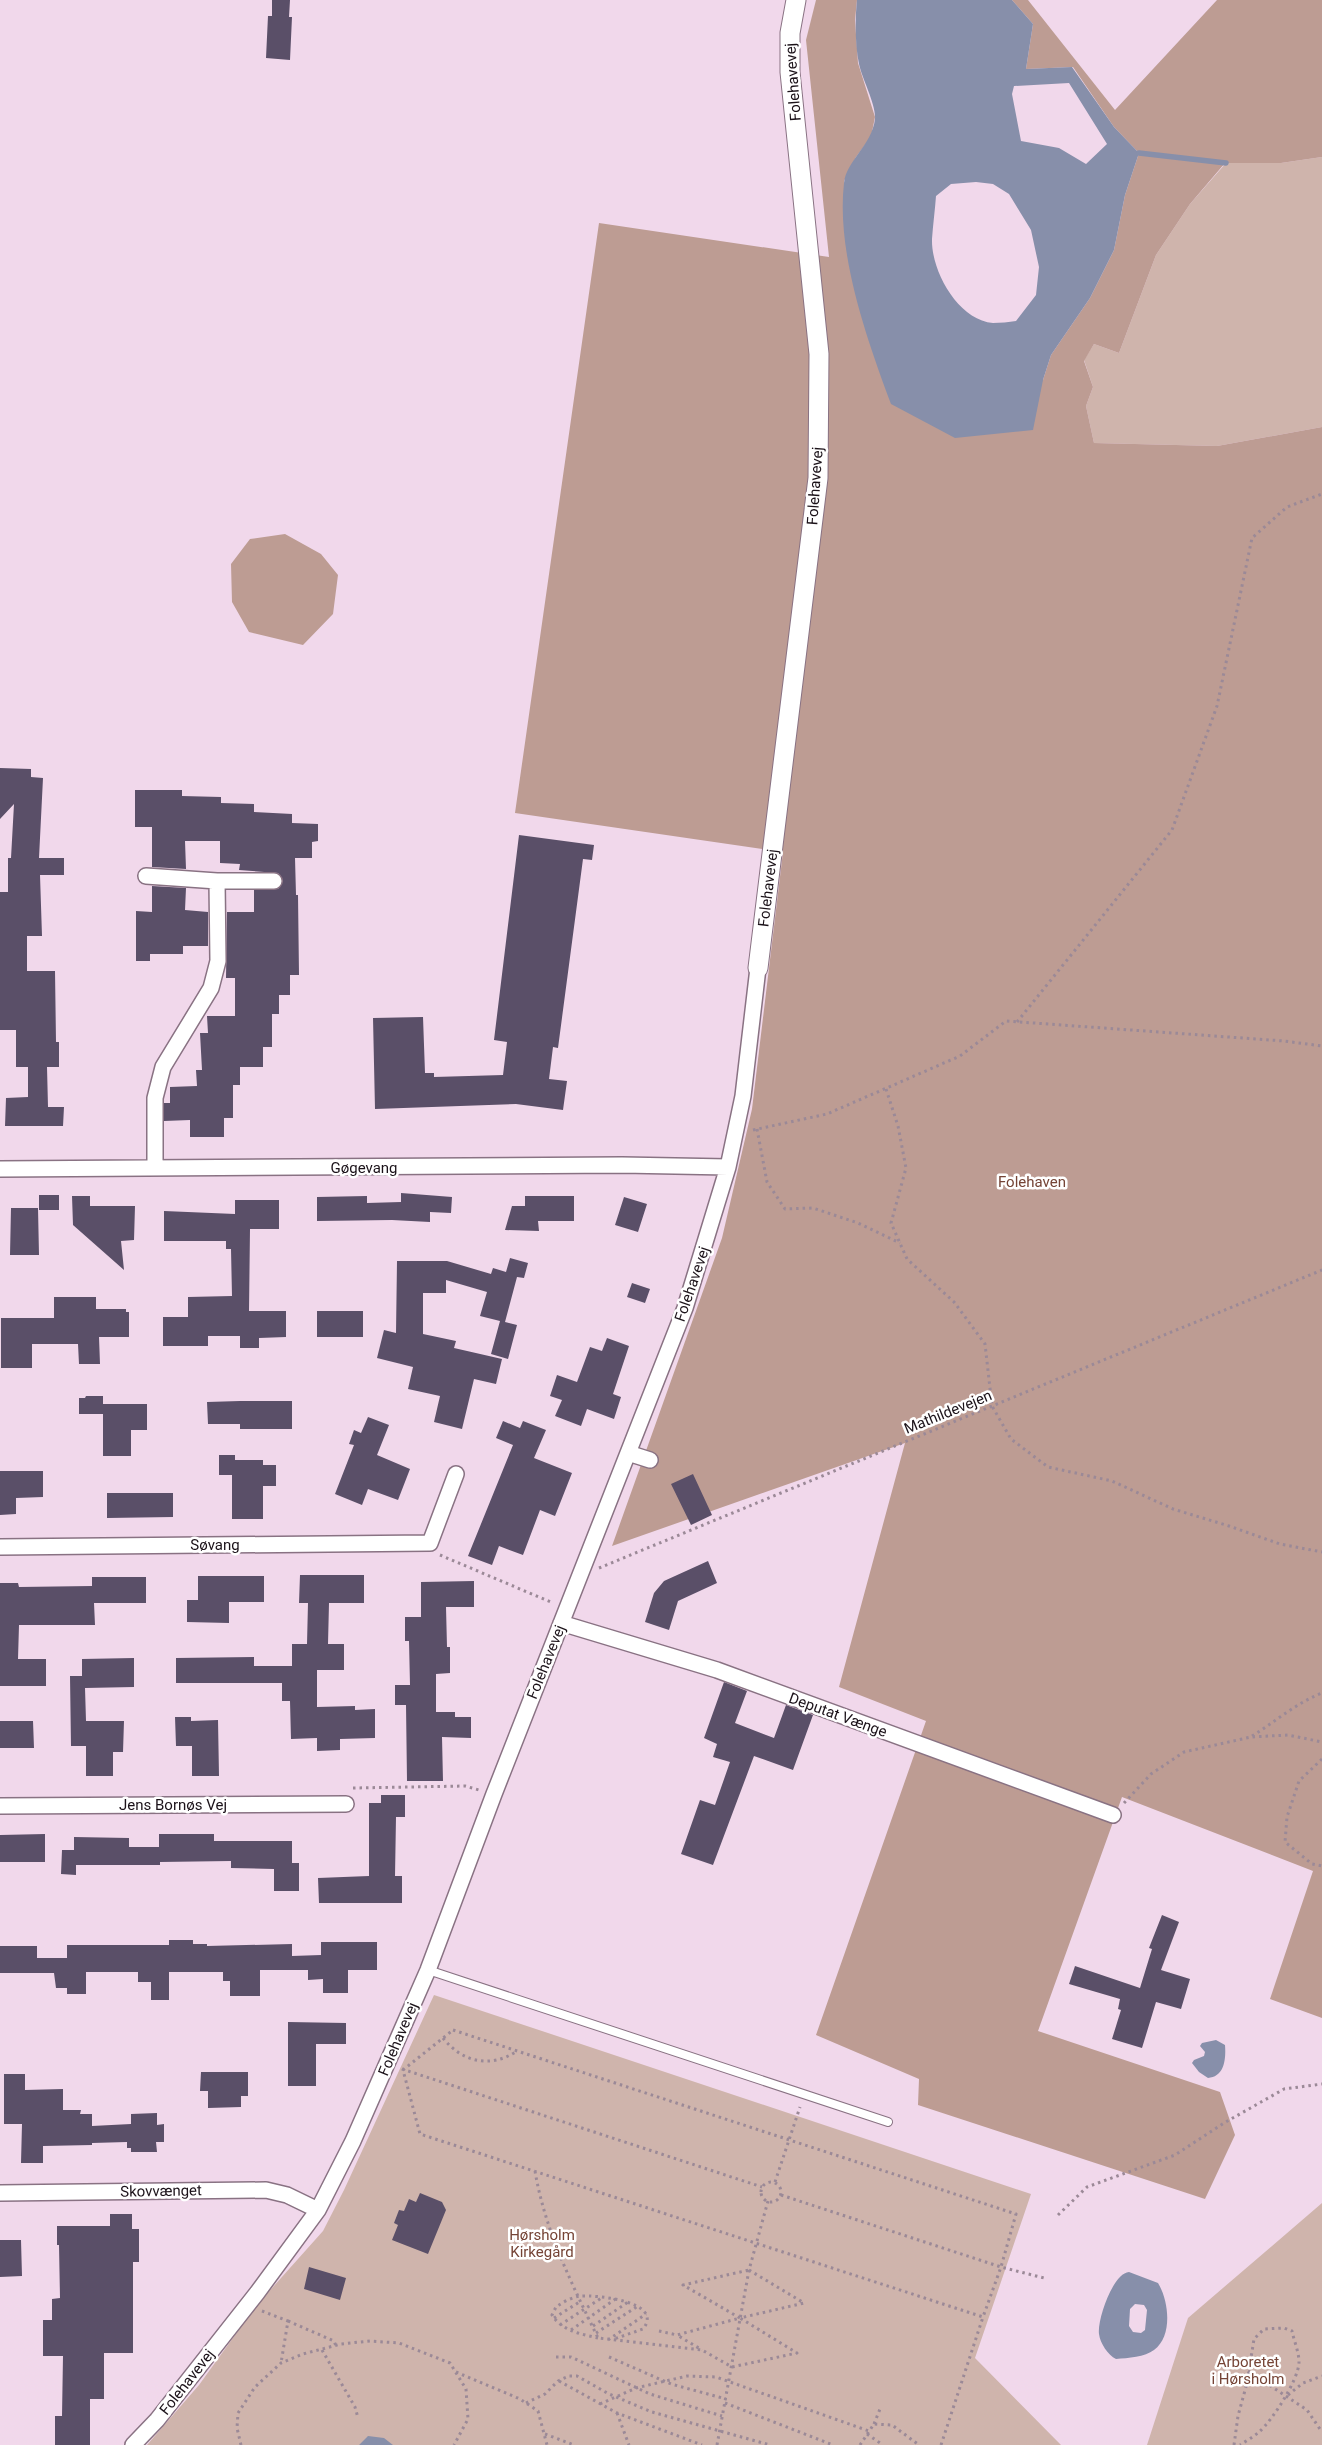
<svg xmlns="http://www.w3.org/2000/svg" width="1322" height="2445" font-family="Roboto,sans-serif">
	<rect width="100%" height="100%" fill="#f1d8eb"/>
	<path fill="#cfb4ac" d="M1322,157V427L1217,446L1094,443L1086,406L1093,387L1084,360L1094,344L1119,353L1156,255L1190,204L1226,163H1281Z
		M434,1995L1031,2194L975,2358L1061,2445H147L199,2385L256,2306L323,2231L344,2190Z
		M1322,2203V2445H1147L1188,2318Z"/>
	<path fill="#bd9c93" d="M816,0H857L855,20L858,63L875,117L871,137L856,157L844,181V219L1043,380L1051,355L1090,298L1114,250L1125,195L1139,153L1114,127L1073,67L1026,69L1033,24L1012,0H1028L1115,110L1217,0H1322V157L1281,163H1225L1190,204L1156,255L1119,353L1094,344L1084,361L1093,387L1086,406L1094,443L1217,446L1322,427V2018L1270,1999L1313,1871L1122,1797L1038,2031L1220,2092L1235,2135L1205,2199L918,2105L919,2079L816,2035L926,1721L839,1687L905,1443L612,1546L722,1238L752,1109L783,852L515,813L599,223L829,257L806,40Z
		M285,534L321,554L338,575L333,614L303,645L249,632L232,602L231,564L250,539Z"/>
	<path fill="#878faa" fill-rule="evenodd" d="M857,0H1012L1033,24L1026,69L1072,67L1114,127L1139,153L1125,195L1114,250L1090,298L1051,355L1043,380L1033,430L955,438L891,404C867,339 836,253 844,183C846,161 872,145 875,119C876,104 862,79 859,64C855,45 855,19 857,0ZM1069,83L1107,144L1086,164L1059,148L1021,141L1012,94L1014,86ZM976,182L993,184L1009,194L1031,230L1039,267L1036,295L1016,321C1009,322 1000,323 993,323C958,320 931,271 932,239C933,224 935,210 936,196L951,184Z
		M1216,2040L1225,2045C1226,2058 1225,2077 1208,2078L1199,2072L1192,2063L1194,2060L1204,2056L1205,2052L1200,2046L1202,2043Z
		M1129,2272L1158,2283C1169,2301 1173,2336 1154,2350C1145,2357 1128,2358 1116,2359C1108,2355 1100,2343 1099,2334C1097,2320 1113,2273 1129,2272ZM1135,2304L1144,2305L1147,2310L1145,2330L1141,2333L1133,2332L1129,2326L1130,2309Z
		M368,2436L384,2438L393,2445H359Z"/>
	<g fill="none" stroke-linecap="round" stroke-linejoin="round">
		<path stroke="#878faa" stroke-width="5.5" d="M1139,153L1226,163"/>
	</g>
	<path fill="#5a4f68" d="M272,0H290L289,17H292L290,60L266,58L268,16H272Z
		M0,768L31,769V777L43,778L39,858H64V875H40L42,936H27V971H55L56,1042H59V1067H47L48,1107H64L63,1126H5L6,1098L28,1097V1067H16V1030H0V892H8V858H11L14,804L0,819Z
		M135,790H182V796L221,797V803L254,804V812L292,814V823L318,824V841L312,842V858H295L296,895H298L299,975H290V995H279V1014H272V1047H263V1067H240V1085H233V1118H224V1137H190V1120L164,1121V1103H170V1087L197,1086L196,1070H202L200,1033H208L207,1016H235V978H226L227,912H254V890L278,889L283,881L278,873L239,870L240,864L220,863V841H185L186,869L152,867V827H135Z
		M519,835L594,845L592,860L583,859L558,1048L553,1047L549,1079L567,1081L563,1110L516,1104L375,1109L373,1018L423,1017L425,1073H434V1077L503,1075L507,1042L494,1040Z
		M152,886L186,888L185,910L208,912V946H183V954H150V961H136V911L152,912Z
		M401,1193L452,1197L451,1213L430,1212V1222L392,1220L317,1221V1197L367,1196V1203L401,1202Z
		M39,1195H59V1210H39Z
		M72,1196H90V1206H135L134,1240L121,1241L124,1270L73,1225Z
		M525,1196H574V1221H538L539,1231L505,1230L512,1206H525Z
		M624,1197L647,1204L638,1232L615,1225Z
		M235,1200H279V1229H250L249,1311H286V1337L259,1338V1348H240V1336H208V1346H163V1317H188V1297L232,1296L231,1249H226V1241H164V1211L235,1214Z
		M11,1208H38L39,1255H10Z
		M510,1258L528,1263L524,1278L517,1277L505,1322L517,1325L508,1359L491,1354L500,1321L480,1316L487,1292L446,1280V1293H423V1334L456,1341L454,1348L502,1359L496,1384L474,1379L462,1429L434,1422L440,1396L408,1389L413,1367L377,1358L384,1330L396,1333L397,1261H447L491,1274L493,1268L506,1272Z
		M632,1283L650,1289L645,1303L627,1297Z
		M54,1297H96V1309H126V1312H129V1337H99L100,1364H79L78,1344H32V1368H1V1318H54Z
		M317,1311H363V1337H317Z
		M607,1338L629,1346L613,1394L621,1397L614,1419L587,1409L581,1426L555,1416L562,1400L550,1396L557,1375L577,1382L590,1347L602,1351Z
		M86,1396H103V1414H79V1398H85Z
		M240,1401H292V1429H240V1424H208L207,1402Z
		M103,1404H147V1430H131V1456H103Z
		M368,1417L389,1425L377,1455L410,1469L398,1500L368,1489L362,1505L335,1494L354,1445L349,1444L354,1430L361,1433Z
		M503,1421L520,1428L523,1421L546,1430L534,1458L572,1473L555,1516L540,1510L523,1555L499,1546L492,1565L468,1556L513,1445L496,1438Z
		M219,1455H235V1460H263V1465H276V1486H263V1519H232V1475H219Z
		M0,1471H43V1497L16,1498V1514L0,1515Z
		M693,1474L712,1515L691,1525L671,1484Z
		M107,1493H173V1517L107,1518Z
		M708,1561L717,1583L678,1601L669,1630L645,1622L654,1593L664,1581Z
		M300,1575H364V1603H329L328,1644H344V1670H317V1707L355,1706V1710L375,1709V1738L340,1739V1750L317,1751V1738L291,1739L290,1701H282V1683H176V1658L254,1657V1666H292V1644H307L308,1603H299Z
		M198,1576H264V1602H229V1623L187,1622V1600H198Z
		M92,1577H146V1603H94L95,1625H19L18,1659H46V1686H0V1583H18L19,1587L92,1586Z
		M474,1581V1607H446L447,1647H450V1673L436,1674V1712H455V1717H471V1738L442,1737L443,1781H407L406,1705H395V1685H410L409,1641H405V1617H421V1582Z
		M134,1658V1687L85,1688L86,1721H124L123,1752H113V1776H86V1746H71L70,1676H82V1659Z
		M724,1682L747,1691L735,1723L774,1738L786,1705L813,1715L793,1770L754,1756L713,1865L681,1854L700,1800L715,1805L730,1762L713,1757L717,1744L704,1738Z
		M175,1717H191V1721L218,1720L219,1776H192V1746H176Z
		M0,1721H33L34,1748H0Z
		M381,1795H405V1817H396L395,1876H402V1903H319L318,1878L369,1876V1803H381Z
		M45,1834V1862H0V1835Z
		M159,1834H214V1841H292V1863H299V1891H274V1869L231,1868V1861L160,1862V1865H76V1875L61,1874L62,1850H74V1837L129,1838V1847H159Z
		M1162,1915L1179,1922L1161,1970L1190,1979L1181,2009L1156,2002L1142,2048L1112,2039L1121,2010L1118,2009L1120,1999L1069,1984L1075,1966L1140,1988L1152,1949L1149,1948Z
		M169,1940H193V1944H207V1946L292,1944V1956L321,1955V1942H377V1970H348V1993H323V1979L308,1980V1970H260V1996H230V1981H223V1972H169V2000H151V1982H138V1972H86V1994H67V1988H56L54,1973H0V1946H37V1958H67V1945H169Z
		M288,2022L346,2023V2044H316V2086H288Z
		M201,2072H248V2096H241V2107L208,2108V2091H200Z
		M4,2074H25V2090L63,2089V2110H81L80,2114H92V2126L131,2124V2114L157,2113V2125L164,2124V2142H156L157,2152H131V2148H127V2142L92,2143V2145L43,2146V2163H21L22,2124H4Z
		M420,2193L442,2202L446,2210L428,2254L392,2240L398,2225L394,2223L399,2210L404,2211L409,2199L416,2202Z
		M110,2214H132V2229H139V2262H133V2353H104V2399H90V2445H55V2416H62L63,2356H43V2320H52V2299L60,2298L59,2245H57V2226H110Z
		M0,2240H21L22,2276L0,2277Z
		M309,2267L346,2278L340,2300L304,2289Z"/>
	<g fill="none" stroke-linecap="round" stroke-linejoin="round">
		<defs>
			<path id="service" d="M428,1970L888,2122"/>
			<path id="minor" d="M146,876L217,881L218,961L211,988L163,1067L155,1098V1168
				M217,881H274
				M0,1169L622,1165L728,1167
				M628,1453L650,1460
				M0,1547L430,1543L456,1474
				M561,1623L717,1670L1113,1815
				M0,1806L346,1804
				M0,2193L266,2190L287,2195L318,2210
				M133,2445L157,2420L257,2293L318,2210L353,2141L428,1970L494,1794L685,1308L728,1167L743,1096L758,968"/>
			<path id="tertiary" d="M758,968L818,478L819,354L790,72V33L796,0"/>
		</defs>
		<use href="#service" stroke="#897283" stroke-width="10"/>
		<use href="#minor" stroke="#897283" stroke-width="18"/>
		<use href="#tertiary" stroke="#897283" stroke-width="21"/>
		<path stroke="#9b8997" stroke-width="3" stroke-dasharray="2.5 4" stroke-linecap="butt" d="M1017,1022L1172,830L1217,706L1252,538L1287,507L1322,494
			M886,1089L898,1126L906,1168L891,1223L907,1259L954,1302L985,1344L992,1406L1011,1439L1048,1467L1112,1481L1173,1509L1229,1526L1280,1544L1322,1552
			M757,1129L767,1182L785,1209L813,1208L858,1223L900,1243
			M753,1130L827,1114L960,1056L1006,1021L1284,1041L1322,1046
			M440,1555L553,1603
			M599,1568L1322,1270
			M1252,1736C1275,1722 1296,1703 1322,1693
			M1322,1759L1299,1781L1287,1817L1285,1842L1312,1864L1322,1866
			M353,1788L465,1786L479,1790
			M1124,1803L1151,1774L1184,1752L1251,1737L1288,1735L1322,1742
			M453,2030L1016,2214L1001,2267L983,2317L420,2134L403,2070Z
			M443,2038C462,2062 490,2069 517,2051
			M402,2069L762,2187
			M535,2171C545,2231 572,2284 598,2338L702,2350L732,2367L797,2353L740,2318L677,2335L702,2350
			M761 2192a10 10 0 1 1 20 0a10 10 0 1 1-20 0Z
			M775,2182L800,2107
			M781,2195L1001,2267L1044,2278
			M1058,2215L1087,2187L1175,2155L1224,2123L1284,2089L1322,2084
			M749,2270L804,2303L740,2318L683,2285Z
			M262,2311L288,2321L281,2363
			M554,2318L581,2301
			M288,2321L334,2341L336,2346
			M560,2325L603,2297
			M593,2326L628,2302
			M571,2330L617,2298
			M659,2331L677,2335
			M596,2333L638,2306
			M598,2338C581,2334 562,2331 552,2315L556,2307C563,2302 572,2297 581,2296C595,2295 665,2301 643,2329L614,2339
			M608,2340L646,2314
			M322,2350L355,2407L358,2418
			M556,2357H571L650,2394L722,2416
			M609,2357L671,2384L726,2399
			M1248,2371L1307,2410L1322,2432
			M456,2372L520,2399L538,2411L547,2445
			M559,2381L617,2413L702,2445
			M1288,2395L1303,2383L1322,2376
			M526,2403L545,2394L558,2381L569,2376H577L609,2394L652,2412L770,2445
			M725,2403L833,2445
			M600,2404L636,2388L687,2376L716,2377L869,2431
			M617,2413L629,2445
			M874,2424L880,2409
			M545,2434L574,2445
			M867,2434L883,2445
			M241,2445L237,2428L238,2413L255,2387L281,2363L303,2354L341,2344L370,2341L399,2343L450,2363L466,2389L468,2419L454,2445
			M717,2445L749,2270L768,2201
			M860,2445L874,2424L892,2425L919,2445
			M941,2445L983,2317
			M1234,2445L1238,2416L1247,2383L1254,2339L1264,2329L1284,2328L1292,2331C1294,2341 1299,2352 1299,2362C1299,2379 1272,2421 1259,2432C1253,2437 1246,2441 1240,2445"/>
		<use href="#service" stroke="#fff" stroke-width="8"/>
		<use href="#minor" stroke="#fff" stroke-width="15"/>
		<use href="#tertiary" stroke="#fff" stroke-width="19"/>
	</g>
	<g text-anchor="middle" stroke-width="5" stroke-linejoin="round" paint-order="stroke">
		<g font-size="15" fill="#1b1219" stroke="#fff">
			<text transform="translate(793 82) rotate(-94)" y="5">Folehavevej</text>
			<text transform="translate(815 486) rotate(-86)" y="5">Folehavevej</text>
			<text transform="translate(768 888) rotate(-83)" y="5">Folehavevej</text>
			<text x="364" y="1173">Gøgevang</text>
			<text transform="translate(692 1284) rotate(-71)" y="5">Folehavevej</text>
			<text transform="translate(948 1412) rotate(-22)" y="5">Mathildevejen</text>
			<text x="215" y="1550">Søvang</text>
			<text transform="translate(546 1662) rotate(-68)" y="5">Folehavevej</text>
			<text transform="translate(838 1715) rotate(20)" y="5">Deputat Vænge</text>
			<text x="173" y="1810">Jens Bornøs Vej</text>
			<text transform="translate(398 2039) rotate(-67)" y="5">Folehavevej</text>
			<text transform="translate(161 2191) rotate(-1)" y="5">Skovvænget</text>
			<text transform="translate(187 2382) rotate(-52)" y="5">Folehavevej</text>
		</g>
		<g font-size="15" fill="#754436" stroke="#fff">
			<text x="1032" y="1187">Folehaven</text>
			<text x="542" y="2240">Hørsholm<tspan x="542" dy="17">Kirkegård</tspan></text>
			<text x="1248" y="2367">Arboretet<tspan x="1248" dy="17">i Hørsholm</tspan></text>
		</g>
	</g>
</svg>
